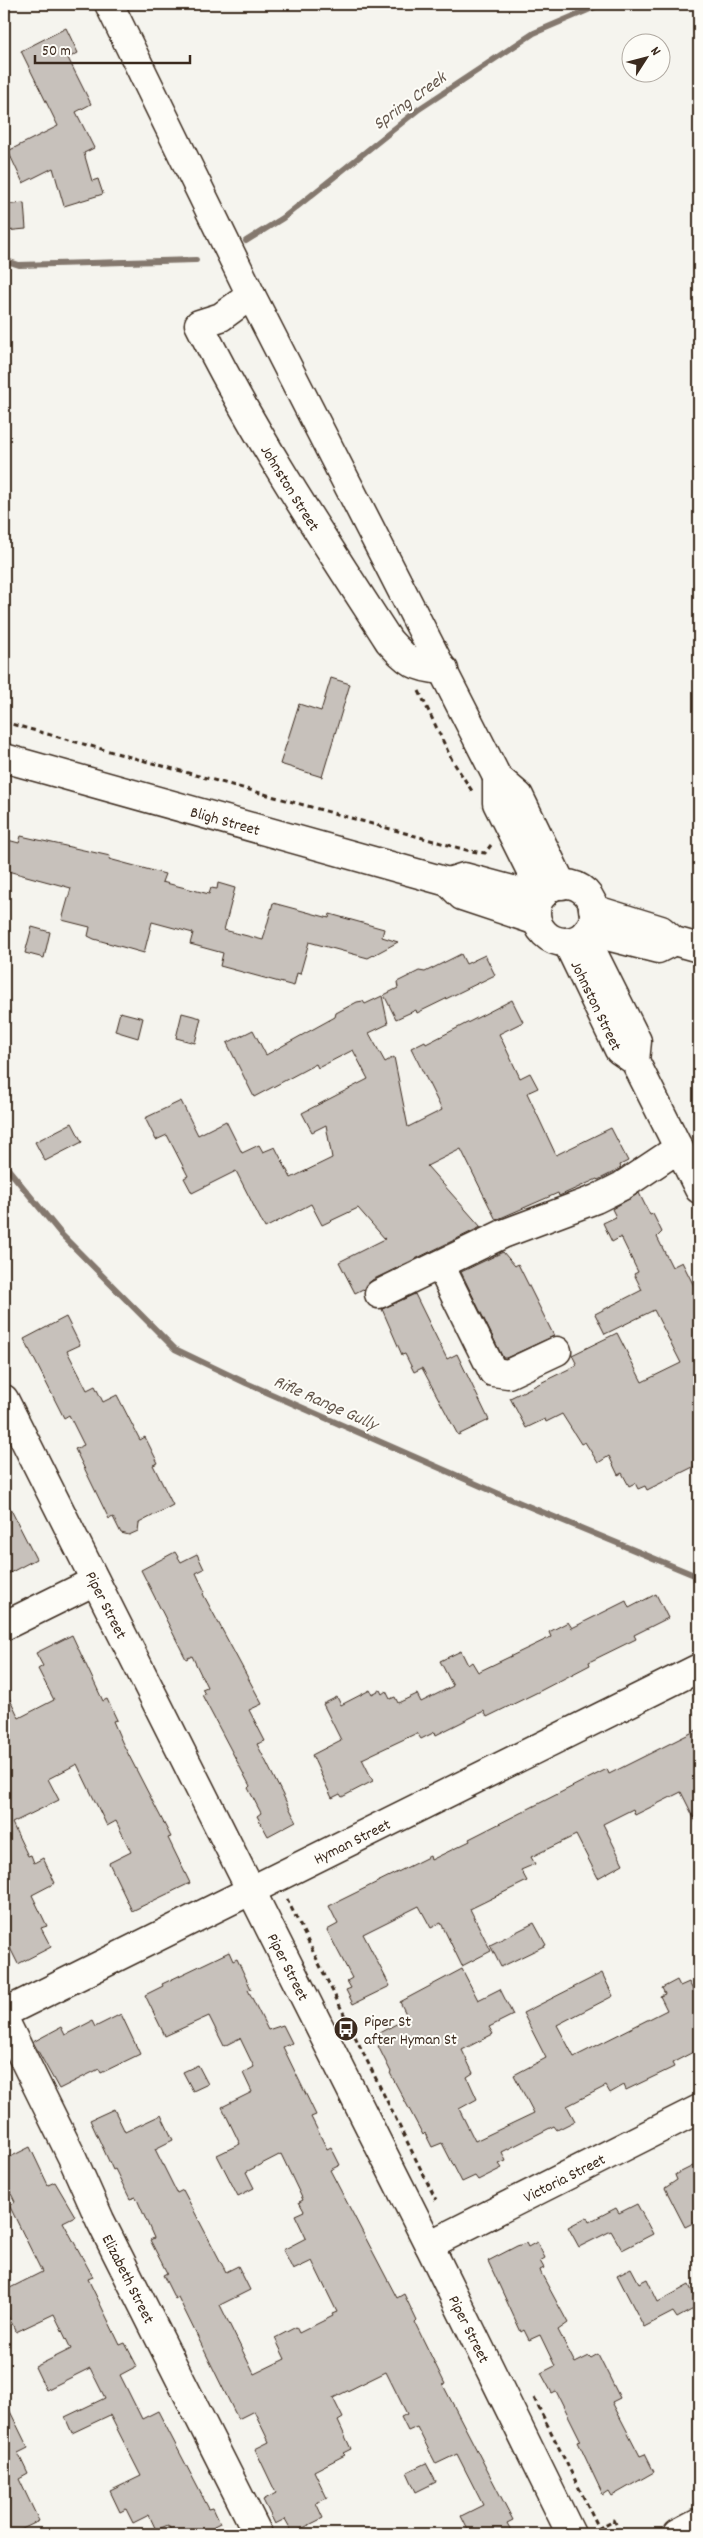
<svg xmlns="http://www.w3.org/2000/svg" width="703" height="2538" font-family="Dekko,sans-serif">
	<rect width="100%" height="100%" fill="#f5f4ee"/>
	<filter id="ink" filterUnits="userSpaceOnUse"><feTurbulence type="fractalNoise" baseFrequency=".02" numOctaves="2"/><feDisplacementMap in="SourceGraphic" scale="10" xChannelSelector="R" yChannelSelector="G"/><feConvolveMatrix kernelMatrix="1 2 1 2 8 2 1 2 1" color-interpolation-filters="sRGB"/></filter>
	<g filter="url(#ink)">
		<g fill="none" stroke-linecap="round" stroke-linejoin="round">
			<path stroke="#84786e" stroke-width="6" d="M246,241L283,218L419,109L534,33L602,4
				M4,260L19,265L196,260
				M4,1164L62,1235L175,1349L246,1383L506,1497L699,1577"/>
		</g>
		<path fill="#c7c1bb" stroke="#3b2a1e" d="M66,28L78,53L68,58L91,104L76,112L94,148L84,153L92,181L98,179L103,194L64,206L53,168L23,183L8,151L58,126L21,51Z
			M24,203L26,229L5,231L4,205Z
			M331,678L350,684L322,777L280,764L299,704L321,711Z
			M21,836L110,856L109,859L165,874L162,882L209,894L211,888L217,889L218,883L235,888L224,930L263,940L273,903L329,918L330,914L384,929L382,937L398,942L368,958L309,942L300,974L297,973L294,986L220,966L223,953L190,944L193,933L152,922L144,953L94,939L88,936L90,927L62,920L71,888L4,870V839L19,843Z
			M32,927L50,932L44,958L25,953Z
			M461,954L466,964L485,955L495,975L417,1013L416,1010L396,1019L384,995L398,988L397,982L419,971L425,972Z
			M382,996L388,1024L369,1033L385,1062L394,1057L408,1127L442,1110L411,1048L425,1041L426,1044L512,1000L523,1022L499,1034L520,1078L530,1073L538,1088L527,1093L556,1155L611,1128L628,1161L620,1165L621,1168L614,1172L598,1180L597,1179L559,1196L558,1193L496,1220L461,1149L427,1166L481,1227L372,1280L364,1290L363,1289L355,1293L339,1262L385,1239L358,1208L322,1225L311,1204L265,1228L236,1171L192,1193L184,1178L188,1176L167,1135L156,1140L145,1118L181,1101L198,1135L226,1121L242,1153L259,1145L263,1152L275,1147L291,1178L332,1158L326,1125L312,1132L302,1113L368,1079L353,1050L318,1068L316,1064L254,1097L227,1043L253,1030L266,1055L335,1017L336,1013L357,1002L363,1001L365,1004Z
			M120,1012L143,1018L138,1038L115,1031Z
			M182,1013L201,1018L195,1043L176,1038Z
			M72,1123L82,1142L45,1161L35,1142Z
			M639,1193L650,1215L653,1214L662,1232L657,1237L672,1267L682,1262L699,1296V1464L647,1490L645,1486L638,1489L635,1483L629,1486L622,1473L618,1475L609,1456L598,1463L585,1442L581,1444L562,1414L546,1422L545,1419L526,1428L510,1398L577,1365L572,1355L617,1333L642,1382L681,1363L654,1310L605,1334L595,1314L642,1290L634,1274L638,1272L621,1237L612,1242L603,1223L616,1217L612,1209Z
			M503,1252L515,1266L518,1264L554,1336L506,1358H503L461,1272Z
			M415,1294L447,1359L457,1354L489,1420L458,1435L422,1368L414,1372L405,1354L402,1355L382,1309Z
			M66,1317L80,1345L67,1351L87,1390L95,1386L103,1402L117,1395L140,1440L145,1437L158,1463L153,1465L173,1505L139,1523L138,1531L129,1535L121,1533L113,1517L109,1519L75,1449L84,1445L69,1415L64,1418L24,1339Z
			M4,1496L36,1559L4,1576Z
			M175,1552L181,1562L197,1554L204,1569L196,1573L205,1592L203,1594L262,1704L249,1710L265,1741L257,1744L296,1821L268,1836L257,1816L261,1813L248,1788L250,1786L202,1695L205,1694L202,1689L207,1687L192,1656L186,1659L141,1570Z
			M656,1594L668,1618L634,1635L636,1639L589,1662L590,1665L540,1691L487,1717L484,1711L436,1735L435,1732L421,1739L417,1733L362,1759L373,1781L342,1797L340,1794L332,1798L312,1755L341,1740L323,1704L337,1697L341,1705L370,1690L372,1694L380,1690L382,1694L386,1691L390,1699L395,1697L398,1703L417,1694L421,1702L453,1686L440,1661L461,1651L468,1665L472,1662L478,1672L551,1637L549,1632L568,1622L572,1628L626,1601L629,1608Z
			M72,1635L103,1701L107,1699L117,1720L113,1721L122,1742L171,1837L168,1838L190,1883L132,1911L109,1863L131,1852L116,1821L107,1826L77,1764L48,1779L59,1800L12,1823L28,1856L31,1855L34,1863L43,1858L55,1883L32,1895L47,1926L41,1928L51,1947L18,1964L4,1936V1687L19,1718L54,1700L38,1669L43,1666L36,1653Z
			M699,1729V1828L681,1792L635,1815L633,1809L603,1824L623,1864L598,1878L576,1835L531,1857L535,1864L521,1870L527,1881L470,1909L491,1951L462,1966L441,1923L431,1928L419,1906L363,1934L390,1986L353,2004L346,1990L351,1988L347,1981L352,1978L327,1930L338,1924L329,1906L430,1856L431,1860L470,1841L469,1839L607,1769L609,1774Z
			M534,1923L546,1945L501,1967L490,1945Z
			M229,1952L233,1961L237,1959L251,1989L248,1990L268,2030L283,2025L292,2043L283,2047L316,2115L311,2117L327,2149L331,2147L340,2165L330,2170L397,2298L404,2294L417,2321L415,2323L445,2384L443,2385L513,2520L507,2523L513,2534H470L461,2516L483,2505L457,2454L436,2464L417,2427L408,2431L401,2417L407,2414L386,2372L333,2398L343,2418L338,2421L351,2449L343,2453L345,2455L314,2471L327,2498L316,2503L323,2518L293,2533L285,2519L275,2524L263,2500L276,2493L255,2449L269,2442L254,2411L238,2419L178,2297L175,2299L163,2275L167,2273L150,2240L154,2238L136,2197L130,2199L115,2169L113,2170L90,2120L114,2109L125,2132L161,2115L173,2140L155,2149L177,2193L183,2190L226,2272L238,2266L250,2290L220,2305L254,2374L285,2359L275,2338L296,2327L299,2333L333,2316L332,2314L337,2312L312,2261L293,2270L283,2250L306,2238L295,2215L304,2211L299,2202L303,2200L281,2154L246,2172L254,2188L238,2196L217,2155L240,2144L222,2107L252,2092L243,2073L254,2067L240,2038L224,2046L209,2016L165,2036L145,1995L163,1986L162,1984Z
			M462,1969L478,2000L500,1989L513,2015L489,2027L493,2034L462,2050L473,2073L467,2077L477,2099L459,2109L475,2141L534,2113L514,2075L546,2058L523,2013L602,1973L613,1996L557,2025L574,2057L667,2010L660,1996L665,1994L662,1988L677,1980L680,1986L689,1982L699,2002V2049L672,2063L674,2067L626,2090L624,2085L610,2093L606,2086L567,2106L575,2121L557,2130L554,2126L502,2152L506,2161L499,2164L502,2168L478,2180L475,2176L462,2182L442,2143L432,2147L425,2133L423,2135L390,2073L391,2072L378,2046L382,2044L377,2034L408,2018L400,2002Z
			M121,2014L140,2054L101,2073L99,2069L59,2089L33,2042L61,2027L65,2035L92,2021L95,2027Z
			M198,2065L208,2084L193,2091L183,2072Z
			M30,2147L48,2185L55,2182L75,2216L63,2222L93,2277L88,2279L120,2345L125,2343L137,2366L120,2375L142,2419L158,2411L209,2509L213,2508L220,2523L214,2526L219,2534H173L168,2525L156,2530L149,2515L133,2523L126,2509L120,2512L110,2491L141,2476L110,2415L72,2433L65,2417L105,2398L90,2368L46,2390L35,2367L71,2349L54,2314L16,2332L4,2307V2291L42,2272L9,2205L15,2202L4,2179V2160Z
			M693,2166L699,2177V2220L685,2227L665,2188L677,2180L675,2175Z
			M637,2204L653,2234L622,2250L611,2231L579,2247L568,2227L587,2217L589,2222L616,2208L619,2213Z
			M537,2242L545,2258L540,2261L544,2268L540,2270L541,2273L568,2323L558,2330L575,2363L589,2356L591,2358L598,2354L620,2398L612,2402L640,2456L645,2454L654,2472L612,2496L609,2491L603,2495L578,2442L581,2441L556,2391L552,2393L541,2373L555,2366L540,2335L529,2340L524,2330L521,2332L488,2261L517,2246L526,2243L528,2247Z
			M631,2268L639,2283L647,2279L658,2302L689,2285L699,2306L677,2318L673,2312L644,2327L617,2275Z
			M4,2399L28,2448L18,2453L28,2474L19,2479L39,2521L12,2534H4Z
			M426,2463L436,2482L416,2492L407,2472Z"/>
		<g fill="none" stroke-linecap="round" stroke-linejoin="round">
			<defs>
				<g id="minor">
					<path d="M109,4L251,295L497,777L519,796L562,885"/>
					<path id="s1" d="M251,295L221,317L199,324C254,435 322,537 389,641C408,662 414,668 444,670"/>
					<path id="s2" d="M4,758L448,882L462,896L537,921"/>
					<path d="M497,777V803L543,895"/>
					<path d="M448,882L464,877L520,892L539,899"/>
					<circle cx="565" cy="913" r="29"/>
					<path d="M593,909L661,930L674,941L699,948"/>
					<path d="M587,931L658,949L674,941"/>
					<path d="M584,935L637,1041L635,1061"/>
					<path id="s3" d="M567,942L619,1050L635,1061L699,1189"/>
					<path d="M440,1265L493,1372L508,1374L557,1351"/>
					<path d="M379,1294L503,1234L596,1199L622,1186L679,1148"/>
					<path id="s4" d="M4,1399L429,2245L571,2534"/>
					<path d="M4,1626L95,1581"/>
					<path id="s5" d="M4,2013L699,1668"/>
					<path id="s6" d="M4,2019L72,2157L100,2220L258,2534"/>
					<path id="s7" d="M429,2245L699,2109"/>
					<path d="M678,2534L699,2523"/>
				</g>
			</defs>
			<use href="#minor" stroke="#3b2a1e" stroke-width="31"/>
			<path stroke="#3b2a1e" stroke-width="3" stroke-dasharray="5 4" stroke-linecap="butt" d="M419,691L452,760L472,791
				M4,722L470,851L485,853L491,845
				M287,1899L436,2200
				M534,2398L599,2528L614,2520L621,2534"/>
			<use href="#minor" stroke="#fdfcf7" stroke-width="28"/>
		</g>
	</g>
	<defs>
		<symbol id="bus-disc" viewBox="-11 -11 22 22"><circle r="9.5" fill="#3b2a1e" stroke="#fdfcf7"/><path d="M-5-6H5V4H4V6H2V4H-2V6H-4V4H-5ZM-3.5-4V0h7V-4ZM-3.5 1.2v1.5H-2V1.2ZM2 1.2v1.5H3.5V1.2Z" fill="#fff"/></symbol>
	</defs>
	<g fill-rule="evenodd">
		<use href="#bus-disc" x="332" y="2015" width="28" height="28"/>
	</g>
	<g text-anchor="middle" stroke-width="4" stroke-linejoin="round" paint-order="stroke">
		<g font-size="16" fill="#3b2a1e" stroke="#fdfcf7">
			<text dy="6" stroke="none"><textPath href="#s1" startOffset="248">Johnston Street</textPath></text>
			<text dy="6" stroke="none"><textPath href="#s2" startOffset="230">Bligh Street</textPath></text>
			<text dy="6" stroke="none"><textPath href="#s3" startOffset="70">Johnston Street</textPath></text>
			<text dy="6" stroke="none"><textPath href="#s4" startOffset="230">Piper Street</textPath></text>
			<text dy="6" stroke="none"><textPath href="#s5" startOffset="388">Hyman Street</textPath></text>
			<text dy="6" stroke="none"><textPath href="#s4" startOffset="635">Piper Street</textPath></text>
			<text dy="6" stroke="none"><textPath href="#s7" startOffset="151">Victoria Street</textPath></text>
			<text dy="6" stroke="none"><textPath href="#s6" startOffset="288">Elizabeth Street</textPath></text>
			<text dy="6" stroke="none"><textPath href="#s4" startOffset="1040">Piper Street</textPath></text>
		</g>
		<g font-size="16" fill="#3b2a1e" stroke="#fdfcf7" text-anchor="start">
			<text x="364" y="2026">Piper St<tspan x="364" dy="18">after Hyman St</tspan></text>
		</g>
		<g font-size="18" font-style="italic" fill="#65584d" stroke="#fdfcf7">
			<text transform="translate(409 100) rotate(-36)" y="6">Spring Creek</text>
			<text transform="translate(326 1402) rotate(24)" y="6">Rifle Range Gully</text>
		</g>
	</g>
	<rect width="703" height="2538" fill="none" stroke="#fdfcf7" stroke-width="20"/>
	<rect x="10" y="10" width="683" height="2518" fill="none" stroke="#3b2a1e" stroke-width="2" filter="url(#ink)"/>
	<g transform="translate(646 58) rotate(54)"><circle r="24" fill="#fdfcf7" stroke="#afa8a0"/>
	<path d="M0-4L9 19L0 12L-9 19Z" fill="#3b2a1e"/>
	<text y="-8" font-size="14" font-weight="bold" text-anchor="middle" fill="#3b2a1e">N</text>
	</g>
	<path d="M35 55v8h155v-8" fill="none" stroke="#3b2a1e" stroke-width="2.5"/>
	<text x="42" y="55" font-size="15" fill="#3b2a1e" stroke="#fdfcf7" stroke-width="4" paint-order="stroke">50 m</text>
</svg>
